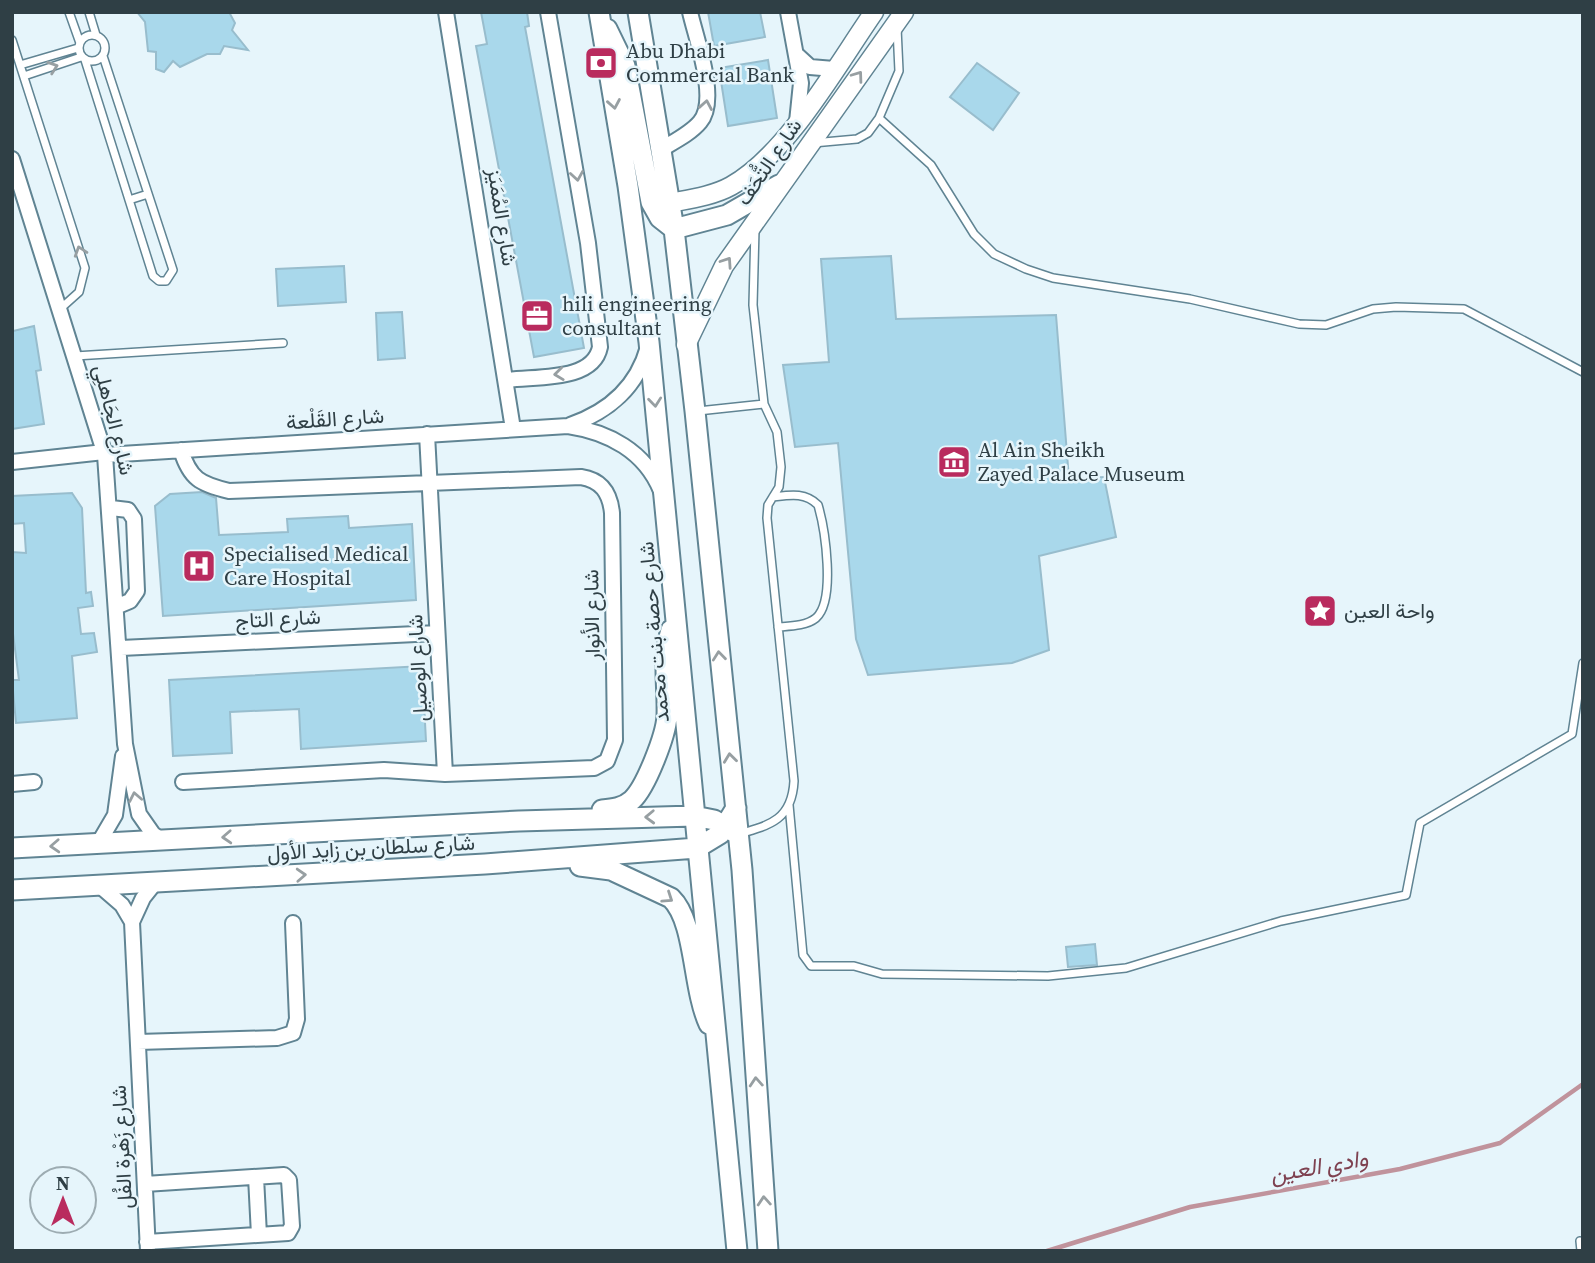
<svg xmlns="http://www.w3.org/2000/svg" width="1595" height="1263" font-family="'Source Serif 4',Vazirmatn,serif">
	<rect width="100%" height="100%" fill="#e6f5fb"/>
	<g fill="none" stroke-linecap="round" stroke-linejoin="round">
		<path stroke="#c0939c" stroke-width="4.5" d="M1047,1251L1190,1207L1400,1169L1500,1143L1583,1084"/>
	</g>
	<path fill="#a9d8eb" stroke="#98bdcd" stroke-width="2" d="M137,12H229L235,23L232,30L248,50L224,46L220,54H207L180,67L173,61L164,72L156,69V52L148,51L145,22Z
		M481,12H527L529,26L525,27L584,348L534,357L476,46L487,44Z
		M708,12H760L765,37L714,46Z
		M768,60L777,118L728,126L719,68Z
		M977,63L1019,93L993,130L950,97Z
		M891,256L896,319L1056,315L1069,479L1104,477L1116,537L1039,556L1049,650L1012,663L868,675L856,639L838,443L795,447L783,365L829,362L821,259Z
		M344,266L346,302L278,306L276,269Z
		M402,312L405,358L378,360L376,313Z
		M34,326L41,370L36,371L44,424L12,429L13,331Z
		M202,492L216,498L219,535L288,532L287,519L348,516L349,528L412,524L416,600L163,616L155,506L170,494Z
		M72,493L82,508L86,593L91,592L93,606L78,608L81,634L94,633L97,652L72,656L77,718L16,723L12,680H19L12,626V552L26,553L24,523L12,524V496Z
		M422,666L426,741L301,749L299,709L230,712L232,753L173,756L169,680Z
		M1095,944L1097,965L1068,967L1066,947Z"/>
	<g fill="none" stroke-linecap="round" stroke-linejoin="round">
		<defs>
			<path id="service" d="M69,12L80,43
				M89,12L96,35
				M79 48a13 13 0 1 1 26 0a13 13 0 1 1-26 0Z
				M12,40L85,268L79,292L60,309
				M85,60L153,276L159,281H166L173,270L103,56
				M20,65L78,48
				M24,76L81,57
				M879,118L931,165L974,234L994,254L1026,269L1053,278L1190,299L1299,324L1326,325L1373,309L1396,307L1464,309L1583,372
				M813,143L857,139L868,133L879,118L899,71L897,28
				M129,200L148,194
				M75,356L283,343
				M698,411L764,404
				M773,497C790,495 805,492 818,505C825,529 836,600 816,618C806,626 791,626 778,627
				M789,805L803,955L811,966H854L882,974L1048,976L1126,968L1281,921L1406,895L1420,823L1572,734L1583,663
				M739,834C771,825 792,819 794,781L767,518L768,505L779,487L781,467L777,432L764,404L753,305L755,229
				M1580,1241L1581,1251"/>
			<path id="minor" d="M446,12L513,429
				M788,12L801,83L797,122
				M798,56L810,67L834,69
				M660,150C673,142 690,134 700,122C719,100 696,39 690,12
				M12,159L105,455L125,744L139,814L153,834L163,841
				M508,380C536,376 593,382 600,347L588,243L548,12
				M570,425C608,412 637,387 648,347
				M427,434L445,774
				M181,450C190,479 200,484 229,491L581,477C601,480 610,493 612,513L615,740L607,761L594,768L445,774L384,770L183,782
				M105,455L568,426C608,432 645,451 661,491
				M12,462L104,452
				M111,508L128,510L134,519L137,591L130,601L118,606
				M121,648L437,633
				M12,784L34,782
				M98,844L115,815L123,756
				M100,886L122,905L132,922
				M138,1042L277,1038L293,1033L297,1019L293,923
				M256,1177L259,1235
				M145,1184L284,1175L289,1180L292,1226L288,1233L147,1242
				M148,1251L132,922L143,898L155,883"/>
			<path id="tertiary" d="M669,203C690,199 713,196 731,186C787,155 837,65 874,12
				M686,345L724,266L904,12"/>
			<path id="secondary" d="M599,12L628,186L649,342L737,1251
				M638,12L674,229L695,411L742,870L768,1251
				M607,29L625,66L651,202L660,218L674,229
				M674,229L727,215L779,185
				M602,810C613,809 623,808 632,800C646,787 666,735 667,716C668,686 662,659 671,630
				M12,848L519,821L694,816L714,820L734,832
				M580,866L611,870L671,898C696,922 692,987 709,1024
				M12,890L485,864L697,848L720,834L736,808"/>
		</defs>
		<use href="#service" stroke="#608493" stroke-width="10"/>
		<use href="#minor" stroke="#608493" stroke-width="18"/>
		<use href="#tertiary" stroke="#608493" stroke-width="21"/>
		<use href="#secondary" stroke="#608493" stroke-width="23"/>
		<use href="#service" stroke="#fff" stroke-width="7"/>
		<use href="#minor" stroke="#fff" stroke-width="14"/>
		<use href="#tertiary" stroke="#fff" stroke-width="18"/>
		<use href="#secondary" stroke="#fff" stroke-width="19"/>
	</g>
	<defs><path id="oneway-chevron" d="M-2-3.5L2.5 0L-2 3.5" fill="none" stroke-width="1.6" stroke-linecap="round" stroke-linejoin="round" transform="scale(1.75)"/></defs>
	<g stroke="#979fa2">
		<use href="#oneway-chevron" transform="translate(53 67) rotate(-19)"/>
		<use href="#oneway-chevron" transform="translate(858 76) rotate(-54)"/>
		<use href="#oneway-chevron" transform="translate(614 104) rotate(80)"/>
		<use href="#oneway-chevron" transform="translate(706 105) rotate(-80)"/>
		<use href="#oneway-chevron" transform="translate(577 176) rotate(81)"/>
		<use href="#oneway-chevron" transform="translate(80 251) rotate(-108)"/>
		<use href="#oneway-chevron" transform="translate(727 262) rotate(-56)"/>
		<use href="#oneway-chevron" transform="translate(559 374) rotate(173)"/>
		<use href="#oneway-chevron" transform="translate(655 402) rotate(84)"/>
		<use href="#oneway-chevron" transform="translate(719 656) rotate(-96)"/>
		<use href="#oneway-chevron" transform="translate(730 758) rotate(-97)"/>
		<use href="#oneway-chevron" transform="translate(135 797) rotate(-101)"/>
		<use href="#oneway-chevron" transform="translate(650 817) rotate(178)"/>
		<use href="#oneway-chevron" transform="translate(227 837) rotate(177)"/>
		<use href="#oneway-chevron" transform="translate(55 846) rotate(177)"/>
		<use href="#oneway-chevron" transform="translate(301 875) rotate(-3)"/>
		<use href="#oneway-chevron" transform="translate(668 898) rotate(34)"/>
		<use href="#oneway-chevron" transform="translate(756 1082) rotate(-94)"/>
		<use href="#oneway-chevron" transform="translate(764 1201) rotate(-94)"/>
	</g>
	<defs>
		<symbol id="bank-square" viewBox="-11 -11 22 22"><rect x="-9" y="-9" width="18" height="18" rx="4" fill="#b92b5e" stroke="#e6f5fb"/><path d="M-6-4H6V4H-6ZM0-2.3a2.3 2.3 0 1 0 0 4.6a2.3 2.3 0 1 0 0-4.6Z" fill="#fff"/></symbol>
		<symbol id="office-square" viewBox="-11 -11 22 22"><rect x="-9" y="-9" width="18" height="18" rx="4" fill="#b92b5e" stroke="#e6f5fb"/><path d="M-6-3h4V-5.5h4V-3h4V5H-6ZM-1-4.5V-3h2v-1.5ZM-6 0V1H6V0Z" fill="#fff"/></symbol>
		<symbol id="museum-square" viewBox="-11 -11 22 22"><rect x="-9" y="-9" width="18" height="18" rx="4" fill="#b92b5e" stroke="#e6f5fb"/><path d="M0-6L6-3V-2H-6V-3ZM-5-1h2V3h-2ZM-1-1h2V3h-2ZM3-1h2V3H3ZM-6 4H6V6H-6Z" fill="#fff"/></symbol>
		<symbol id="hospital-square" viewBox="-11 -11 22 22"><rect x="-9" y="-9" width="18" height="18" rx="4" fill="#b92b5e" stroke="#e6f5fb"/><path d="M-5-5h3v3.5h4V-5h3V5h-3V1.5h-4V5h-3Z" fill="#fff"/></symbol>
		<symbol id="sight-square" viewBox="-11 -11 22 22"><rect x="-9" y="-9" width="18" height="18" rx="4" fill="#b92b5e" stroke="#e6f5fb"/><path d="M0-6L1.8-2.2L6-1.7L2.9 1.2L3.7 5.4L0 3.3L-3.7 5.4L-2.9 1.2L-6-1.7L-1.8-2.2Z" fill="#fff"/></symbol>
	</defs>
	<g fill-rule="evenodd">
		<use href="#bank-square" x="582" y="44" width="38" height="38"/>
		<use href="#office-square" x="518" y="297" width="38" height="38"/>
		<use href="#museum-square" x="935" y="443" width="38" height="38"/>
		<use href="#hospital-square" x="180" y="547" width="38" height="38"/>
		<use href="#sight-square" x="1301" y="592" width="38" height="38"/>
	</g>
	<g text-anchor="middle" stroke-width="5" stroke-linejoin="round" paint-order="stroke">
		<g font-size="21" fill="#2f3f45" stroke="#e6f5fb" text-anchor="start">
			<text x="626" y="58">Abu Dhabi<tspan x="626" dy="24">Commercial Bank</tspan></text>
			<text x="562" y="311">hili engineering<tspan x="562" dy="24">consultant</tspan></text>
			<text x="978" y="457">Al Ain Sheikh<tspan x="978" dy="24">Zayed Palace Museum</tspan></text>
			<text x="224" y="561">Specialised Medical<tspan x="224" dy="24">Care Hospital</tspan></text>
			<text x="1344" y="618">واحة العين</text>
		</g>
		<g font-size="21" fill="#2f3f45" stroke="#e6f5fb">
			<text transform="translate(769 162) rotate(-56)" y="7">شارع التُّحَف</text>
			<text transform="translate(502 217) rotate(81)" y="7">شارع المُمَيَز</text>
			<text transform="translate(335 419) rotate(-4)" y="7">شارع القَلْعة</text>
			<text transform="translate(114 420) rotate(76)" y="7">شارع الجَاهلِي</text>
			<text transform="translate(592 615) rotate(-91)" y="7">شارع الأنوار</text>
			<text transform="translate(278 619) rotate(-3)" y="7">شارع التاج</text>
			<text transform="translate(654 632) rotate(-95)" y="7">شارع حصة بنت محمد</text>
			<text transform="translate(418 668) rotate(-93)" y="7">شارع الوصيل</text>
			<text transform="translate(371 848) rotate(-3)" y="7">شارع سلطان بن زايد الأول</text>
			<text transform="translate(122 1147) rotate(-93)" y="7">شارع زَهْرة الفُل</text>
		</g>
		<g font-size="23" font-style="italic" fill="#7e4150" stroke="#e6f5fb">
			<text transform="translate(1319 1166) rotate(-10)" y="8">وادي العين</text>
		</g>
	</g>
	<rect width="1595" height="1263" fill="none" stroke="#2f3f45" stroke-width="28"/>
	<g transform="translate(63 1200)"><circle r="33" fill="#e6f5fb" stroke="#9dacb2" stroke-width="2"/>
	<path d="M0-5L12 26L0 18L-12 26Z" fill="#b92b5e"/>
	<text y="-10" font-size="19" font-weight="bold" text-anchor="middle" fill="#2f3f45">N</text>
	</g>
</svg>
